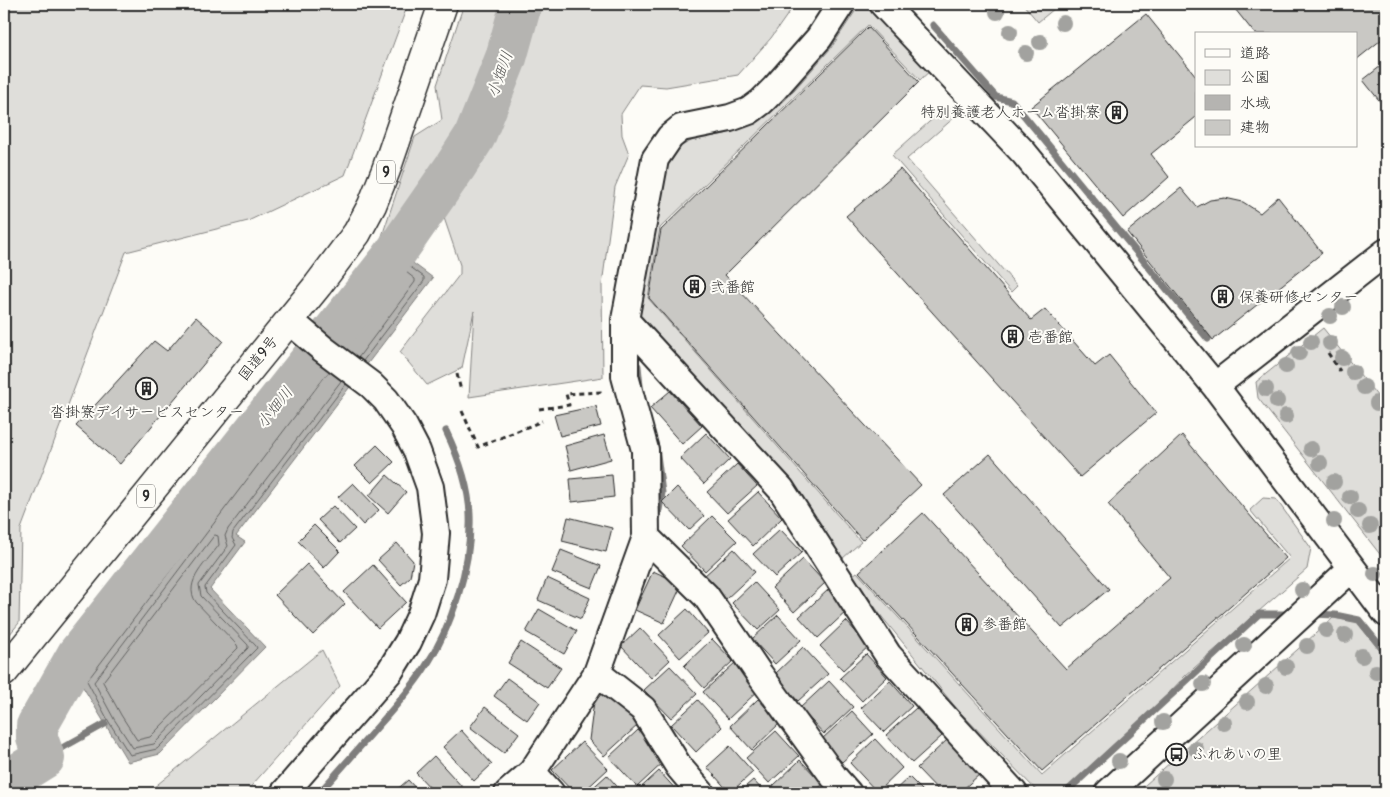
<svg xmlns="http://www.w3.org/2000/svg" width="1390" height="797" font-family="Pangolin,'Klee One',sans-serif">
	<rect width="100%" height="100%" fill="#fdfcf7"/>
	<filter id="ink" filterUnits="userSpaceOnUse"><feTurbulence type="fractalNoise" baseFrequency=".02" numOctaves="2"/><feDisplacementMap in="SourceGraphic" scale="10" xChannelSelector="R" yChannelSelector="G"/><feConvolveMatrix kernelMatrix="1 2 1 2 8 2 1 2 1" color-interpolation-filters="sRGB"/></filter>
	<g filter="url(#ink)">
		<path fill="#dfdeda" stroke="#858482" d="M4,4H408L345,175L248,221L126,252L21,529L19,623L4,641Z
			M464,4H795L771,38L738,75L666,87L640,85L621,114L622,135L629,154L615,187L602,285L603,377L469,397L474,311L462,368L427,385L400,352L460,274V265L439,203L344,310L342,292L381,239L415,137L442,120L437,85Z
			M860,4H868L931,70L920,80L868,25L660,228L648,298L861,542L842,559L789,479L641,320L640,314L662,174L673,152L681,146L693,140L725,134L760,121L773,111L787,98L831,48Z
			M1023,4H1060L1038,22Z
			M947,106L956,116L907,159L1017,286L1011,292L892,155Z
			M1323,328L1386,407V562L1258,398L1256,382Z
			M1263,498L1276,499L1311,548L1307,569L1185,676L1153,710L1063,793H1039L957,709L882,617L853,575L857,572L1042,775L1290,558L1250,510Z
			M1333,618L1357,622L1386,659V793H1136Z
			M322,650L340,686L245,793H147Z"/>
		<path fill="#b5b4b1" stroke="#7e7d7b" d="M402,255L433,278L236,536L245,542L210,589L265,647L160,754L128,762L80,682Z"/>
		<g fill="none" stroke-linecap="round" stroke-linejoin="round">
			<path stroke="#626261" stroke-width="1" d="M341,344L402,264L405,263L424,277V281L363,361
				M346,348L403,272H406L415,279V282L358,358
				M324,367L87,681L109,722L130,755L157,749L257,648L256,646L206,593L205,587L236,545L232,538L233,532L346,384
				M329,371L94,682L114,719L133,748L154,744L248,648V645L201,596L199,585L228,546L225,536L228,529L341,381
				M215,535L218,536L219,545C208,561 182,582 196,602L237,645L238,648L150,737L137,740L121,715L103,682Z"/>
			<path stroke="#7e7d7b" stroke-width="7" d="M933,25L996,97L1012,101L1208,339
				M638,366L640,386
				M656,447L662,493L658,516
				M1313,614L1335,615L1359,620L1386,653
				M44,758L105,724
				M319,793C339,771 359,748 379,725C395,707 411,689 424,669C452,628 472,564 470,515C469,487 458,456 446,431
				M1065,793L1259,614H1290"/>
			<path stroke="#b5b4b1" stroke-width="42" d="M4,783L44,758L37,738V726L78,654L391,259L455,167L475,136L506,58L521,4"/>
		</g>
		<path fill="#c9c8c4" stroke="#2b2b2b" d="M1231,4H1386V36L1356,60V34H1255Z
			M1146,14L1196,76V117L1151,154L1169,177L1123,218L1031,107Z
			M868,27L919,82L725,275L921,485L862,540L649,298L661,230Z
			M1386,62V109L1363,80Z
			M900,169L1031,320L1045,309L1095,366L1109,355L1156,413L1080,477L846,216Z
			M1181,188L1197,207L1210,200L1225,198L1243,202L1260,213L1278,197L1322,253L1213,340L1127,232Z
			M196,317L223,341L120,464L76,426L154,341L167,351Z
			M670,391L702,426L682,444L650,408Z
			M596,406L601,426L560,436L554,415Z
			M706,433L730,459L704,484L680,458Z
			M604,435L611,459L571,470L565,446Z
			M1182,435L1286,558L1042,771L859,572L923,513L1066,669L1170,578L1108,504Z
			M377,445L394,462L372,483L355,466Z
			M990,454L1109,589L1062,628L944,495Z
			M737,464L757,486L727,513L707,492Z
			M387,475L406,492L388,513L369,496Z
			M612,475L614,497L572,502L570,479Z
			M353,483L379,510L363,525L338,497Z
			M677,487L704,516L689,530L662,502Z
			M758,492L782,518L753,546L728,519Z
			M333,506L355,529L340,543L318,520Z
			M712,516L737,541L705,571L681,546Z
			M568,517L612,528L606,552L562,541Z
			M314,525L340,551L324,568L298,541Z
			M780,529L802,552L775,577L753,554Z
			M397,543L413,561L410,577L401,585L378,560Z
			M734,549L755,572L726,599L704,576Z
			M561,550L601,566L592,588L552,572Z
			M803,559L825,583L794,612L772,588Z
			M307,564L345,604L313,635L275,595Z
			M373,565L406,602L378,628L344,592Z
			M653,571L682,584L664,623L635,610Z
			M547,578L590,598L581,619L538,600Z
			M754,582L780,610L758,630L732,603Z
			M829,589L848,610L818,638L799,617Z
			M539,609L577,631L564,654L526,632Z
			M687,609L708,633L680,658L659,635Z
			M778,615L801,640L775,664L752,639Z
			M846,621L869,646L843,670L820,646Z
			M640,628L670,660L651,678L621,646Z
			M712,639L733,661L704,688L684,666Z
			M521,642L561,668L547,688L508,663Z
			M803,647L828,674L798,701L774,675Z
			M866,654L887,677L862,701L840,678Z
			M736,662L761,688L728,719L703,692Z
			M670,666L697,694L671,718L644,690Z
			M507,678L540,702L527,720L494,696Z
			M829,681L853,707L824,734L800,708Z
			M890,681L912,706L884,732L861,708Z
			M606,690L638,725L604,756L589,740L594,701Z
			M758,699L780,723L752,750L730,726Z
			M698,700L722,727L696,752L671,725Z
			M485,707L519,733L504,753L470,727Z
			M916,708L942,736L912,763L886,735Z
			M852,711L873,734L842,762L821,740Z
			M461,730L492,764L474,781L443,747Z
			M638,730L666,760L637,787L609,757Z
			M776,731L799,756L769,783L746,758Z
			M875,739L902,768L877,792L850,763Z
			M948,739L980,774L959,793H941L917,768Z
			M582,742L608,769L582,793H574L552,770Z
			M730,746L753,772L730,793L707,767Z
			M434,756L465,790L462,793H435L416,773Z
			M800,760L823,784L813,793H779L773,786Z
			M659,771L679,793H635Z
			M607,775L623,793H587Z
			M909,777L925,793H892Z
			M408,780L420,793H393Z
			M753,780L765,793H738Z"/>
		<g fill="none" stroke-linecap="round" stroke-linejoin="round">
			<defs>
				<path id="minor" d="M883,4L1024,153L1215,386L1386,613
					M625,320L781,489L888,655L1014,793
					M1215,386L1386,252
					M646,537L706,596L760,675L834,777L848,793
					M597,673L643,709L679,767L701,793
					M532,772L551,793
					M284,793L390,671L408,642L421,614L432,579L436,533L430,487L417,451L404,426L386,400L371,385L323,349L289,320
					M508,793L532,772L597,673L646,537L645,450L625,376V320L655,159L670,137L681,128L730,118L749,111L761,102L775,88L819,38L841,4
					M1108,793L1352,568"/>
				<path id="highway" d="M4,672L318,285L357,233L372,205L386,170L443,4"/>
			</defs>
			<use href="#minor" stroke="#2b2b2b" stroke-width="30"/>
			<use href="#highway" stroke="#2b2b2b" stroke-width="31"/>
			<path stroke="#2b2b2b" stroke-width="3" stroke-dasharray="5 4" stroke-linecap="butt" d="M1328,353L1340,371
				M457,374L461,391
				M539,409L569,405L566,394L601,392L603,393
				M462,411L478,447L542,421"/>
			<use href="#minor" stroke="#fdfcf7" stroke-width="26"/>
			<use href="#highway" stroke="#fdfcf7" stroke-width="28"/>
		</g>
		<g fill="#a2a29f">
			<circle cx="997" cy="12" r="8"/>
			<circle cx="1063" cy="23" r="8"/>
			<circle cx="1010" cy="32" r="8"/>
			<circle cx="1040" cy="42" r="8"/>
			<circle cx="1026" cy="53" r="8"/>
			<circle cx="1343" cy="307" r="8"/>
			<circle cx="1330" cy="316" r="8"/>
			<circle cx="1311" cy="342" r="8"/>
			<circle cx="1330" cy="343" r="8"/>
			<circle cx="1299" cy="353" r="8"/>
			<circle cx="1342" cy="358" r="8"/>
			<circle cx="1286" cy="366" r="8"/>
			<circle cx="1353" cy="372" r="8"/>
			<circle cx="1364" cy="387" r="8"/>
			<circle cx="1266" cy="389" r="8"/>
			<circle cx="1277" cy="401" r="8"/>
			<circle cx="1377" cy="403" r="8"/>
			<circle cx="1286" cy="416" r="8"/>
			<circle cx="1311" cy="449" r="8"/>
			<circle cx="1320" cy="463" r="8"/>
			<circle cx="1334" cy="482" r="8"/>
			<circle cx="1350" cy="497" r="8"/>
			<circle cx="1358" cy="511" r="8"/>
			<circle cx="1334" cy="521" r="8"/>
			<circle cx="1370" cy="526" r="8"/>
			<circle cx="1375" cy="574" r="8"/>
			<circle cx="1302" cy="590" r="8"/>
			<circle cx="1326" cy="630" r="8"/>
			<circle cx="1345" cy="635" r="8"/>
			<circle cx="1244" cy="645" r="8"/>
			<circle cx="1307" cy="646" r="8"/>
			<circle cx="1362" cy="656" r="8"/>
			<circle cx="1286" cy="667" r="8"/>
			<circle cx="1376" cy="672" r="8"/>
			<circle cx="1203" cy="684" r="8"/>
			<circle cx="1266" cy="686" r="8"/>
			<circle cx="1247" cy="702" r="8"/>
			<circle cx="1163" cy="722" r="8"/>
			<circle cx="1224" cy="723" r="8"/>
			<circle cx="1196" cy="749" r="8"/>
			<circle cx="1119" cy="761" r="8"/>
			<circle cx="1164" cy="779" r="8"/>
		</g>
	</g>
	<defs>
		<symbol id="building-ring" viewBox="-11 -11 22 22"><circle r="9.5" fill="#fdfcf7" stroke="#2b2b2b" stroke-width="1.5"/><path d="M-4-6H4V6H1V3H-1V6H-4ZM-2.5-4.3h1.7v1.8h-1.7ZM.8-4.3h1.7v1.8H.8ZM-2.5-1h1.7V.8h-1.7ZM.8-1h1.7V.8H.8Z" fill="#2b2b2b"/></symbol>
		<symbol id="bus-ring" viewBox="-11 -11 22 22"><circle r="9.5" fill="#fdfcf7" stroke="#2b2b2b" stroke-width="1.5"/><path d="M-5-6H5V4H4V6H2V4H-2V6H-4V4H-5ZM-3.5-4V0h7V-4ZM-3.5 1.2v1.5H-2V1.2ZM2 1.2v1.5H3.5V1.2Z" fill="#2b2b2b"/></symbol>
	</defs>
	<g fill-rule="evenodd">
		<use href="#building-ring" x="1104" y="100" width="25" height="25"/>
		<use href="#building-ring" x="682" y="274" width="25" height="25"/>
		<use href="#building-ring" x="1210" y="284" width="25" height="25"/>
		<use href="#building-ring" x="1000" y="324" width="25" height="25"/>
		<use href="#building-ring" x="134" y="376" width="25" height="25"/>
		<use href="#building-ring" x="954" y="612" width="25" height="25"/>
		<use href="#bus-ring" x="1164" y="742" width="25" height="25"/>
	</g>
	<g text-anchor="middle" stroke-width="4" stroke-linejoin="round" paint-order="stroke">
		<g fill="#fdfcf7" stroke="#6a6a68" stroke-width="1">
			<rect x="377" y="160.5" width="18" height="23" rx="4"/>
			<rect x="137" y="484.5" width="18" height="23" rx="4"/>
		</g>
		<g font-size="14" font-weight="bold" fill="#2b2b2b">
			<text x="386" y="177">9</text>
			<text x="146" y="501">9</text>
		</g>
		<g font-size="15" fill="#2b2b2b" stroke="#fdfcf7" text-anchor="start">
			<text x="1100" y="117" text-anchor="end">特別養護老人ホーム沓掛寮</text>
			<text x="710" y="292">弐番館</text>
			<text x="1239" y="302">保養研修センター</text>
			<text x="1028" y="342">壱番館</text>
			<text x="147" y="417" text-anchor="middle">沓掛寮デイサービスセンター</text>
			<text x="982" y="629">参番館</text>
			<text x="1192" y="759">ふれあいの里</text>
		</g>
		<g font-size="15" fill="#2b2b2b" stroke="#fdfcf7">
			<text transform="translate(258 358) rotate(-51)" y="5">国道9号</text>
		</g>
		<g font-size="16" font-style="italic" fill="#5b5b5a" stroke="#fdfcf7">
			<text transform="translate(499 74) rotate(-70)" y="6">小畑川</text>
			<text transform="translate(274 407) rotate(-52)" y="6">小畑川</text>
		</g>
	</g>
	<rect width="1390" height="797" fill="none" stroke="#fdfcf7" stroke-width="20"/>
	<rect x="10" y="10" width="1370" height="777" fill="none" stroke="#2b2b2b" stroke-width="2" filter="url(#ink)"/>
	<rect x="1195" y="32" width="162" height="115" fill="#fdfcf7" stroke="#a9a8a5"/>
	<rect x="1205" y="49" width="25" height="8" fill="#fdfcf7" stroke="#a9a8a5"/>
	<text x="1240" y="58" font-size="15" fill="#2b2b2b">道路</text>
	<rect x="1205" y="70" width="25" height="15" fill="#dfdeda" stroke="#a9a8a5"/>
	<text x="1240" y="82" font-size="15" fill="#2b2b2b">公園</text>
	<rect x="1205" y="95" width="25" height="15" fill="#b5b4b1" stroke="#a9a8a5"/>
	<text x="1240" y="108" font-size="15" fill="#2b2b2b">水域</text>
	<rect x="1205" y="120" width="25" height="15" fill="#c9c8c4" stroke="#a9a8a5"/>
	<text x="1240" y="132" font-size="15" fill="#2b2b2b">建物</text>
</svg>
